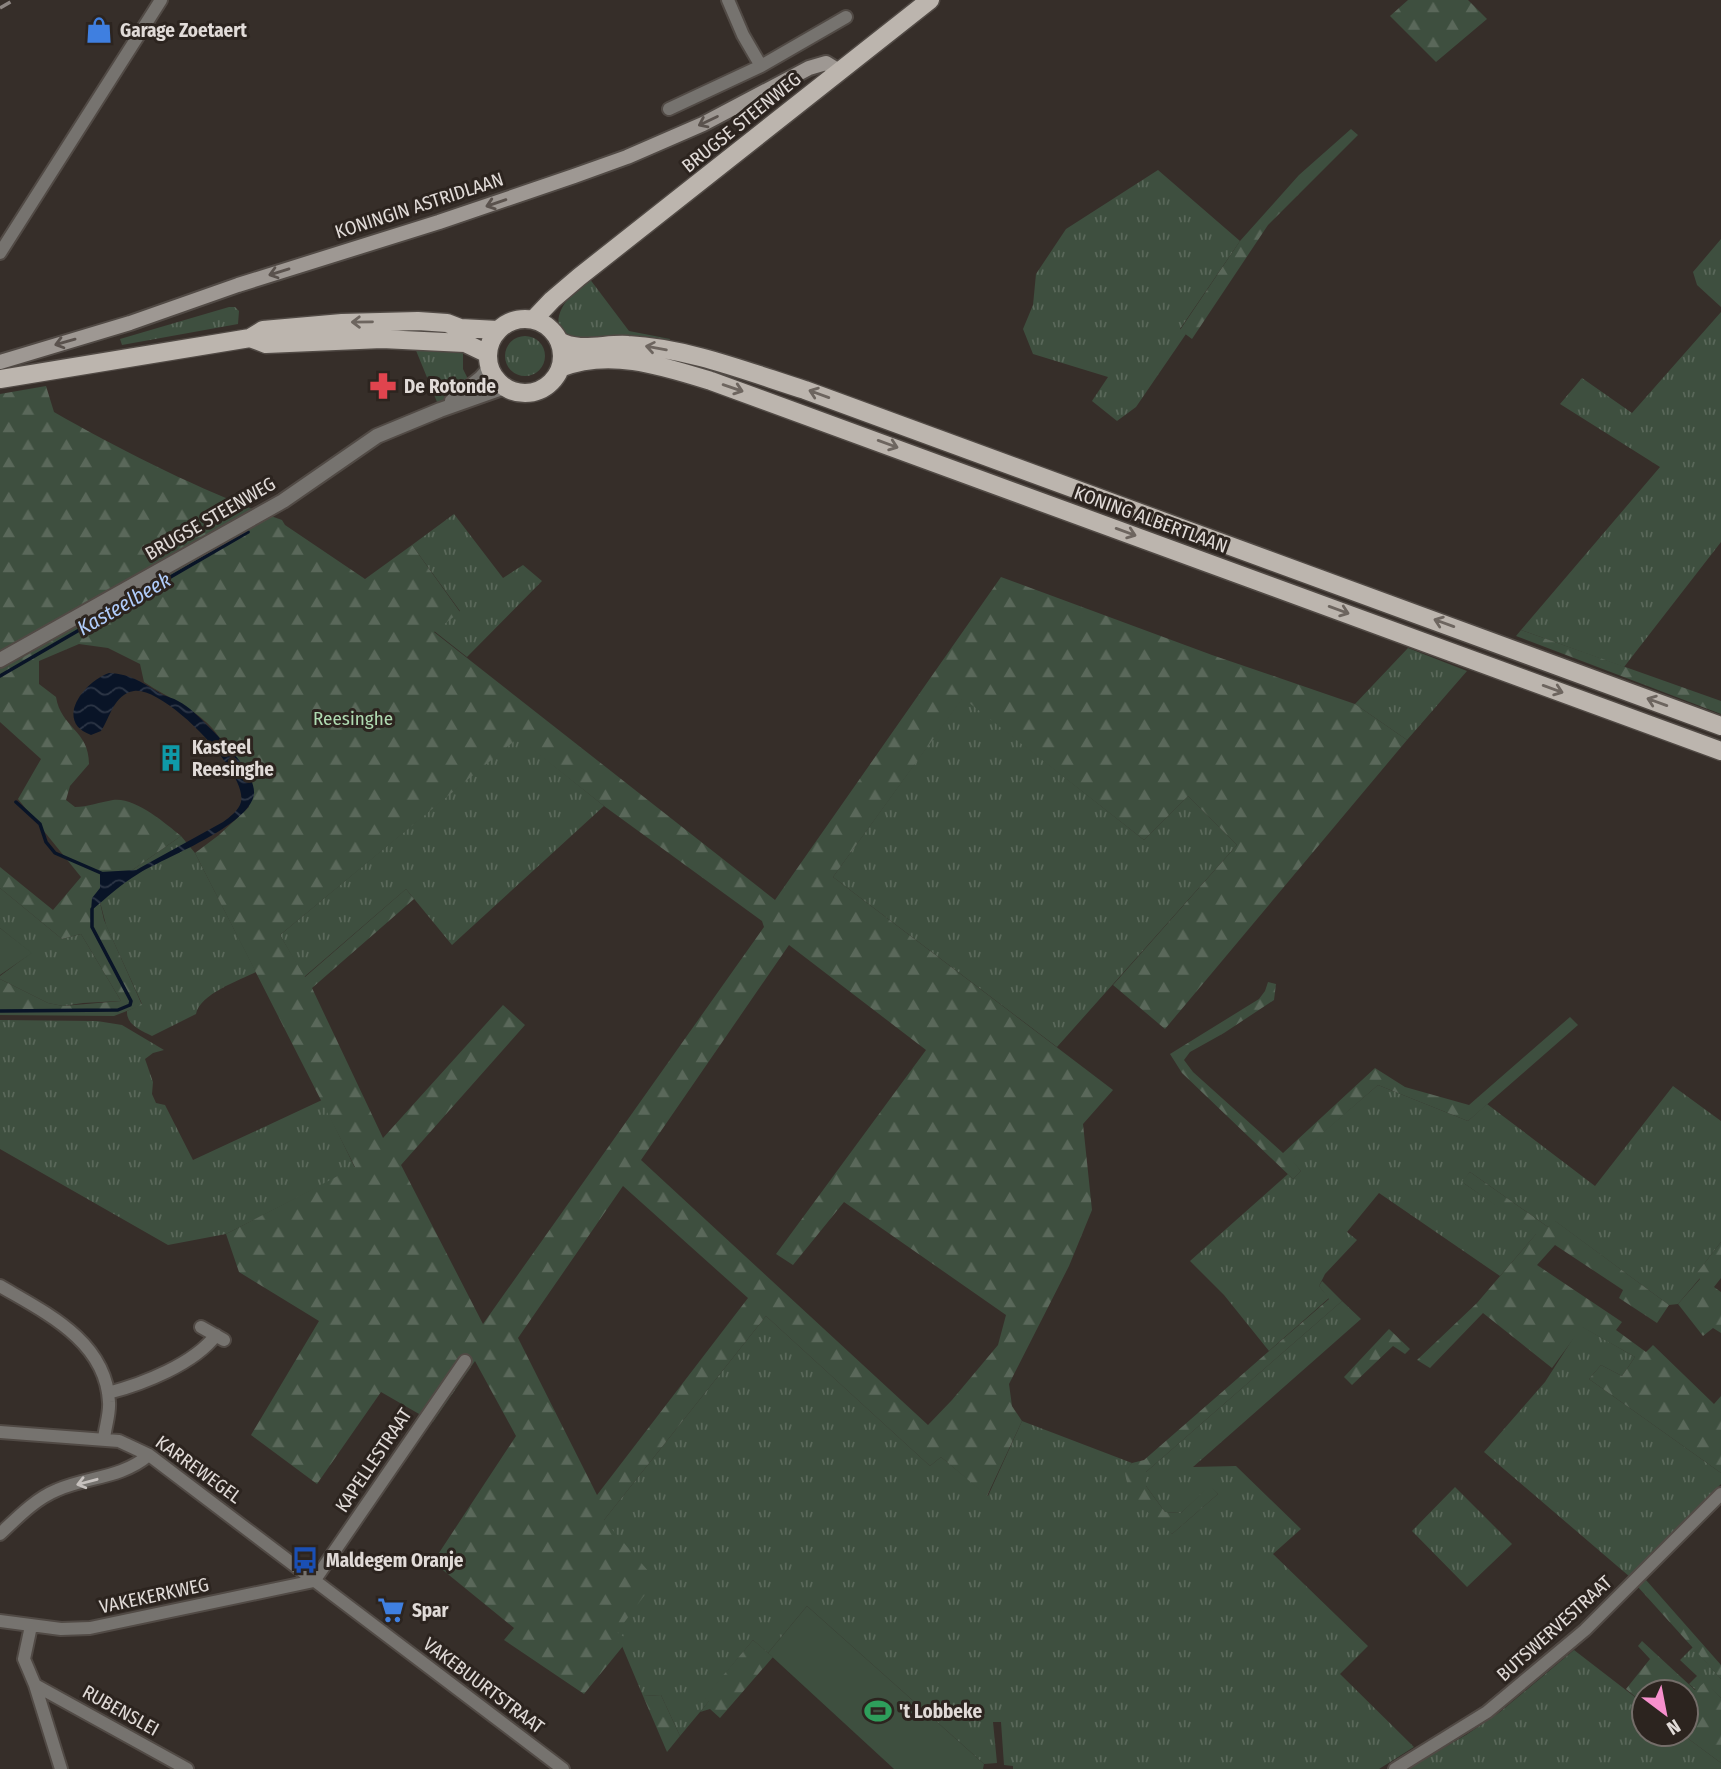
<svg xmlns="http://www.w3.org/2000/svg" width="1721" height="1769" font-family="'Fira Sans Condensed',sans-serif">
	<defs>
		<pattern id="grass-tufts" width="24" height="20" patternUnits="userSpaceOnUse" patternTransform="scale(1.75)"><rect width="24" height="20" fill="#3e4f3f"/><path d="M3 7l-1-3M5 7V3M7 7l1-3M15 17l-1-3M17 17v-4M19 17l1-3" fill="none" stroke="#5a685a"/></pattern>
		<pattern id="forest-firs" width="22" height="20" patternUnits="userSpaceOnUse" patternTransform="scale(1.75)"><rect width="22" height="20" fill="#3e4f3f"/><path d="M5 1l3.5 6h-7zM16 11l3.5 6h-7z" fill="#5a685a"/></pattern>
		<pattern id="water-waves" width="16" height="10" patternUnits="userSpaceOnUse" patternTransform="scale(1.75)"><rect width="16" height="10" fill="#091427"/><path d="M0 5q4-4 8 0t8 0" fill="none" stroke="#2d3646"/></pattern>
	</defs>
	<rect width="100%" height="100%" fill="#362e29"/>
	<path fill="url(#grass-tufts)" d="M1158,170L1240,241L1180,329L1186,334L1136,407L1117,421L1092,401L1108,377L1033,354L1023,329L1033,305L1036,274L1066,229Z
		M1721,239V307L1697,285L1693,272Z
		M589,278L629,331L670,339L668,345L581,343L562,335C549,312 574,292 589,278Z
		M229,307H235L239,311L238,324L122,345L120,339Z
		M1721,312V542L1624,667L1521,630L1660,467L1560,404L1582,378L1632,413Z
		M505 356a20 20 0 1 1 40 0a20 20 0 1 1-40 0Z
		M415,348L463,350V369L468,379L448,398L437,402Z
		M454,514L503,578L523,565L542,581L467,657L434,631L460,611L412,545Z
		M1408,648L1467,671L1407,740L1355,704Z
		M963,697L1144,840L1188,796L1237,845L1057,1047L833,877Z
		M518,737L604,806L452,945L406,889L304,977L280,935Z
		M181,836L195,853L256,972C238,981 200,994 196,1014L152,1036C142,1031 126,1025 127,1011L142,1004L106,925L98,894Z
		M0,888L62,939L81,934L121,1001L83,1003L63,1006L48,1003L0,979V976L31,953L0,928Z
		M0,1020L97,1021L122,1025L164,1050L153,1053L145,1059L153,1082L152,1094L156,1103L165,1105L193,1160L322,1100L355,1168L226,1234L168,1245L0,1149Z
		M1378,1085L1468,1121L1487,1104L1595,1186L1673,1086L1721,1121V1242L1697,1273L1700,1278L1678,1304L1669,1305L1555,1221L1548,1227L1470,1172L1463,1181L1465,1184L1537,1233L1500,1276L1379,1193L1347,1232L1357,1240L1325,1274L1319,1286L1329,1298L1269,1351L1224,1295L1190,1261L1288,1174L1293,1179L1301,1171L1291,1160Z
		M1342,1301L1361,1319L1193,1467L1236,1466L1301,1529L1273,1554L1368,1646L1340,1674L1414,1747L1379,1769H1013V1766L1004,1765L1001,1722H993L997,1763L984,1764L807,1606L768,1653L753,1640L705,1698L710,1700L680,1736L661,1695L643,1696L622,1646L627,1640L616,1633L604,1520L766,1316L930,1466L941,1457L988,1496L1022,1421L1132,1463L1125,1472L1172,1534L1218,1494L1210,1486L1181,1513L1165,1512L1146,1486V1472Z
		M1581,1326L1635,1357L1622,1376L1601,1365L1589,1379L1721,1473V1484L1630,1577L1484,1452L1545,1382Z
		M1455,1487L1512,1544L1467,1587L1412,1531Z
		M1693,1647L1721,1679V1698L1705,1683L1696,1690L1689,1684L1697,1676L1680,1660Z
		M1574,1650L1644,1704V1734H1682L1721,1763V1769H1406L1466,1735L1500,1712Z"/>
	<path fill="url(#forest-firs)" fill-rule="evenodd" d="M1408,0H1468L1487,19L1436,62L1390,16Z
		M1351,129L1358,135L1268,225L1192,339L1180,330L1240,241L1299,175Z
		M46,386L54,412C124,452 206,493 282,520L285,525L365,579L412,545L460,612L434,632L775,900L1001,577L1212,655L1355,704L1407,740L1165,1029L1113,985L1237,845L1188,796L1144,840L963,698L833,877L1113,1090L1083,1124L1092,1210L1069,1266L1009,1384L1012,1406L1022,1421L987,1496L941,1457L930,1466L766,1316L604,1520L656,1580L617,1632L628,1640L584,1694L504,1640L514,1628L433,1562L516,1436L475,1361L433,1422L381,1392L317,1484L251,1435L319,1321L239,1272L226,1234L355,1167L195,853L219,835L249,807C241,788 230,753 219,737C201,710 169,699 144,682L140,664L108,648L79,644L39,661V684L56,697C61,728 89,730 89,764L70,786L66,800L75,807C88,807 100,802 113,800C135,797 165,823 181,836L98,894L104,920L142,1005L114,1016L0,1015V979L48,1003L63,1006L121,1001L81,934L62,939L0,888V867L53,910L81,877L18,799L41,759L0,722V394ZM518,738L604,806L762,921L764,927L483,1324L401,1165L525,1025L503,1005L383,1138L312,988L414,899L406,889L305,977L280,935ZM789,945L926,1050L776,1254L793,1265L844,1202L1006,1315L998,1345L952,1400L928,1425L641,1160ZM623,1186L748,1298L597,1495L518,1338Z
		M1521,630L1721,701V714L1516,636Z
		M1268,982L1276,984L1274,1000L1224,1033L1190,1052L1184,1060L1193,1072L1283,1153L1375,1068L1405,1087L1469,1105L1570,1017L1578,1025L1468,1121L1378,1085L1292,1160L1301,1171L1293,1179L1182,1073L1170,1054L1259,999L1265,991Z
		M1470,1172L1548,1227L1554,1220L1669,1305L1657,1323L1619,1298L1623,1290L1555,1245L1537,1265L1622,1322L1616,1330L1646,1352L1653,1345L1714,1404L1721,1396V1473L1589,1379L1601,1365L1622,1376L1635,1357L1582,1327L1552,1368L1483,1313L1430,1368L1417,1360L1477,1303L1536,1234L1465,1184L1462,1181Z
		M1721,1242V1278L1714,1287L1721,1292V1333L1713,1328L1703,1336L1678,1304L1700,1279L1696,1274Z
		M1322,1281L1342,1301L1146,1472V1486L1165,1512L1181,1513L1210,1485L1218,1494L1172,1534C1154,1517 1126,1498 1125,1471L1132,1463L1144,1460L1329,1299L1319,1286Z
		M1389,1329L1410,1349L1405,1354L1393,1346L1352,1385L1344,1377Z
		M1646,1580L1721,1665V1679L1638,1587Z
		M753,1640L773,1657L720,1718L710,1709L700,1712L709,1701L704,1698Z
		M1642,1641L1695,1690L1705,1682L1721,1698V1763L1682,1734H1686V1692H1644V1704L1626,1689L1650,1659L1638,1646Z
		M661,1695L680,1736L667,1752L643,1696Z"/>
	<path fill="#3e4f3f" d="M0,928L32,953L0,975Z
		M807,1606L984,1764L983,1769H894L768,1653Z"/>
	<path fill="url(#water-waves)" d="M109,673C132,674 144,684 163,695C168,697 173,698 178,701C190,707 201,719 210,728C224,742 256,774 254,794C250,826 163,858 138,874C121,884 106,898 91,911L92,898L100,888V872L136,870L223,822C230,817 239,810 241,802C248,772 164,686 134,691C114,694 110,718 101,731L91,735C54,722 83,682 109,673Z"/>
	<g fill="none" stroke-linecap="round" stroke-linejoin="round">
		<path stroke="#091427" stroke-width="3.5" d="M0,676L248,532
			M16,802L40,824L46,842L55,853L101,873
			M0,1011L118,1010L130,1005L131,1001L92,927V909"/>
		<defs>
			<path id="minor" d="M761,66L846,17
				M669,109L761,66L743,35L728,0
				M0,253L161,0
				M0,1286C46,1313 106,1341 109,1402C110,1414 105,1427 104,1439
				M201,1327L224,1340
				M108,1393C143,1384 194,1364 216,1335
				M0,1432L119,1441L149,1455L563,1769
				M0,1534C17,1518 35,1499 57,1490C89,1476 120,1479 149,1455
				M314,1581L465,1361
				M0,1621L61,1629L90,1628L314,1581
				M31,1626L24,1659L35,1685L61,1769
				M35,1685L187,1769
				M1395,1769L1487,1712L1585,1630L1721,1494"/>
			<path id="tertiary" d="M452,401L481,378L490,368
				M0,660L283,501L377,436L440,410L505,387"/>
			<path id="secondary" d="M0,362L130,323L238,285L439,222L574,176L627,157L703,124L809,68L826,63L839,71"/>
			<path id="primary" d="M488 356a37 37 0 1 1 74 0a37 37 0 1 1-74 0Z
				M533,320L552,300L579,277L930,0
				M250,338L266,344L382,339L465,343L488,354
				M559,341C579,353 606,343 628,345C688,348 748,372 805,390L1721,726
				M560,368C609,348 663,366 711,381L1721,751
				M0,379L250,338L263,330L342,323L418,321L447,323L460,328L498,330"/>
		</defs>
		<use href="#minor" stroke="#514a45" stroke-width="16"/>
		<use href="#tertiary" stroke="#514a45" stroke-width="18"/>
		<use href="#secondary" stroke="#514a45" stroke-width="18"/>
		<use href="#primary" stroke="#514a45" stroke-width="21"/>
		<use href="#minor" stroke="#76736f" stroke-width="12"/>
		<use href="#tertiary" stroke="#76736f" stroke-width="14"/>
		<use href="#secondary" stroke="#9e9893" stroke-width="14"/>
		<use href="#primary" stroke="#bcb5ae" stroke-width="18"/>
		<path stroke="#8b8480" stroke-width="3.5" stroke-dasharray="12 12" stroke-linecap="butt" d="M0,8L14,0"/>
	</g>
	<defs><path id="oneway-shaft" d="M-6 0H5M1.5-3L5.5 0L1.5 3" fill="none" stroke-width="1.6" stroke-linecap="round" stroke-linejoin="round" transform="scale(1.75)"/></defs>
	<g stroke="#5a524d">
		<use href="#oneway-shaft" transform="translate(708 121) rotate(154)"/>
		<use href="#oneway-shaft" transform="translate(496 203) rotate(161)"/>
		<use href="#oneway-shaft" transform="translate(279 272) rotate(163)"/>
		<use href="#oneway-shaft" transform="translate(65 342) rotate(164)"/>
	</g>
	<g stroke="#6d655f">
		<use href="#oneway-shaft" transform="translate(362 322) rotate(179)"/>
		<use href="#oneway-shaft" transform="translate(656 348) rotate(-170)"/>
		<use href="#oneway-shaft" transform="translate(733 388) rotate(19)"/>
		<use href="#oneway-shaft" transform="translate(819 394) rotate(-160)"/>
		<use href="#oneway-shaft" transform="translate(888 444) rotate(20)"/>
		<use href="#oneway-shaft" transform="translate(1126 532) rotate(20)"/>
		<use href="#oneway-shaft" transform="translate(1339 610) rotate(20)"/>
		<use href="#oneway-shaft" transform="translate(1444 623) rotate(-160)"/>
		<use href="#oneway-shaft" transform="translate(1553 689) rotate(20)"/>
		<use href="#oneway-shaft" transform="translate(1657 702) rotate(-160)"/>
	</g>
	<use stroke="#c6c1be" href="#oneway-shaft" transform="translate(87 1482) rotate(165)"/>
	<defs>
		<symbol id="shop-bare" viewBox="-9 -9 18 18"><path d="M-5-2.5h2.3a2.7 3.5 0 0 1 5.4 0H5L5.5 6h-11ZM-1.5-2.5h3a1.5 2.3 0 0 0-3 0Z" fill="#3f7fe0" stroke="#2c241f" stroke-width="2.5" paint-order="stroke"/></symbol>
		<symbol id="pharmacy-bare" viewBox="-9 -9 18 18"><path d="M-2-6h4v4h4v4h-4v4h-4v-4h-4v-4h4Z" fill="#e0444e" stroke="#2c241f" stroke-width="2.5" paint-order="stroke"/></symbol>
		<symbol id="building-bare" viewBox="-9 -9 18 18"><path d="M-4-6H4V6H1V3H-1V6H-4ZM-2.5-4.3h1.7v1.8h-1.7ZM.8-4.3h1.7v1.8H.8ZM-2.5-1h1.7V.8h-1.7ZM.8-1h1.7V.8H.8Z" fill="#0f9aa8" stroke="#2c241f" stroke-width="2.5" paint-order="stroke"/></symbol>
		<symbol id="bus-bare" viewBox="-9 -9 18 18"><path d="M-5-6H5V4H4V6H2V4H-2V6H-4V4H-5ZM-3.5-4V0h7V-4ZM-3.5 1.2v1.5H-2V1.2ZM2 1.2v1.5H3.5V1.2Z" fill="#1a4fb4" stroke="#2c241f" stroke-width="2.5" paint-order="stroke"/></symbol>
		<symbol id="supermarket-bare" viewBox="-9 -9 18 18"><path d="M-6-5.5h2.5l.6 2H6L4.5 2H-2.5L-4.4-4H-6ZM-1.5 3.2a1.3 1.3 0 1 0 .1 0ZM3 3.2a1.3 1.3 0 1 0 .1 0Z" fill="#3f7fe0" stroke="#2c241f" stroke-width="2.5" paint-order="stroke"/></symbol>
		<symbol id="stadium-bare" viewBox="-9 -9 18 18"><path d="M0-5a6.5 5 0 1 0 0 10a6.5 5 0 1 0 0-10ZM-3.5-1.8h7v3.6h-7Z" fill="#2e9e5b" stroke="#2c241f" stroke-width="2.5" paint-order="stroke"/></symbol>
	</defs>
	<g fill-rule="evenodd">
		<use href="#shop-bare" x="80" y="11" width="38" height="38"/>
		<use href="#pharmacy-bare" x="364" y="367" width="38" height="38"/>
		<use href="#building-bare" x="152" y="739" width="38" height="38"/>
		<use href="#bus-bare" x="286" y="1541" width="38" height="38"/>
		<use href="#supermarket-bare" x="372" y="1591" width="38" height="38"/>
		<use href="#stadium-bare" x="859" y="1692" width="38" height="38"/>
	</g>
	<g text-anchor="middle" stroke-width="6" stroke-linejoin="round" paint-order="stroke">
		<g font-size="19" font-weight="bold" fill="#e1dbd8" stroke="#2c241f" text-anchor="start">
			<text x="120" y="37">Garage Zoetaert</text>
			<text x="404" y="393">De Rotonde</text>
			<text x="192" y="754">Kasteel<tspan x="192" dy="22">Reesinghe</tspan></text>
			<text x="326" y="1567">Maldegem Oranje</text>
			<text x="412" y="1617">Spar</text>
			<text x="899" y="1718">'t Lobbeke</text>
		</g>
		<g font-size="19" fill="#e1dbd8" stroke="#2c241f">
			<text transform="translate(741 122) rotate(-39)" y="7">BRUGSE STEENWEG</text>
			<text transform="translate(419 205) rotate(-18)" y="7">KONINGIN ASTRIDLAAN</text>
			<text transform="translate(210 518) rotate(-30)" y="7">BRUGSE STEENWEG</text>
			<text transform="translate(1151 519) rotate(20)" y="7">KONING ALBERTLAAN</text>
			<text transform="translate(373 1460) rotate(-56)" y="7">KAPELLESTRAAT</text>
			<text transform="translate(199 1469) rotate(36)" y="7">KARREWEGEL</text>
			<text transform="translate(154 1595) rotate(-12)" y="7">VAKEKERKWEG</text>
			<text transform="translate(1554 1628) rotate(-42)" y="7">BUTSWERVESTRAAT</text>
			<text transform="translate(484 1685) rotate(37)" y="7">VAKEBUURTSTRAAT</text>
			<text transform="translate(121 1710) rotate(29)" y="7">RUBENSLEI</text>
		</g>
		<g font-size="19" fill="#afdab1" stroke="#2c241f">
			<text x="353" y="725">Reesinghe</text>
		</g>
		<g font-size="21" font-style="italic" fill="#b0ccfb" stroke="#2c241f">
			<text transform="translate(124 604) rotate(-30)" y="7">Kasteelbeek</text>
		</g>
	</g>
	<g transform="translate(1665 1713) rotate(148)"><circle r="33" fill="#2c241f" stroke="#746d69" stroke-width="2"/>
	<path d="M0-5L12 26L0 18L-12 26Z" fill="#f790cd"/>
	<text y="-10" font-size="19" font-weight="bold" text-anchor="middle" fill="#e1dbd8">N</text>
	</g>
</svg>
